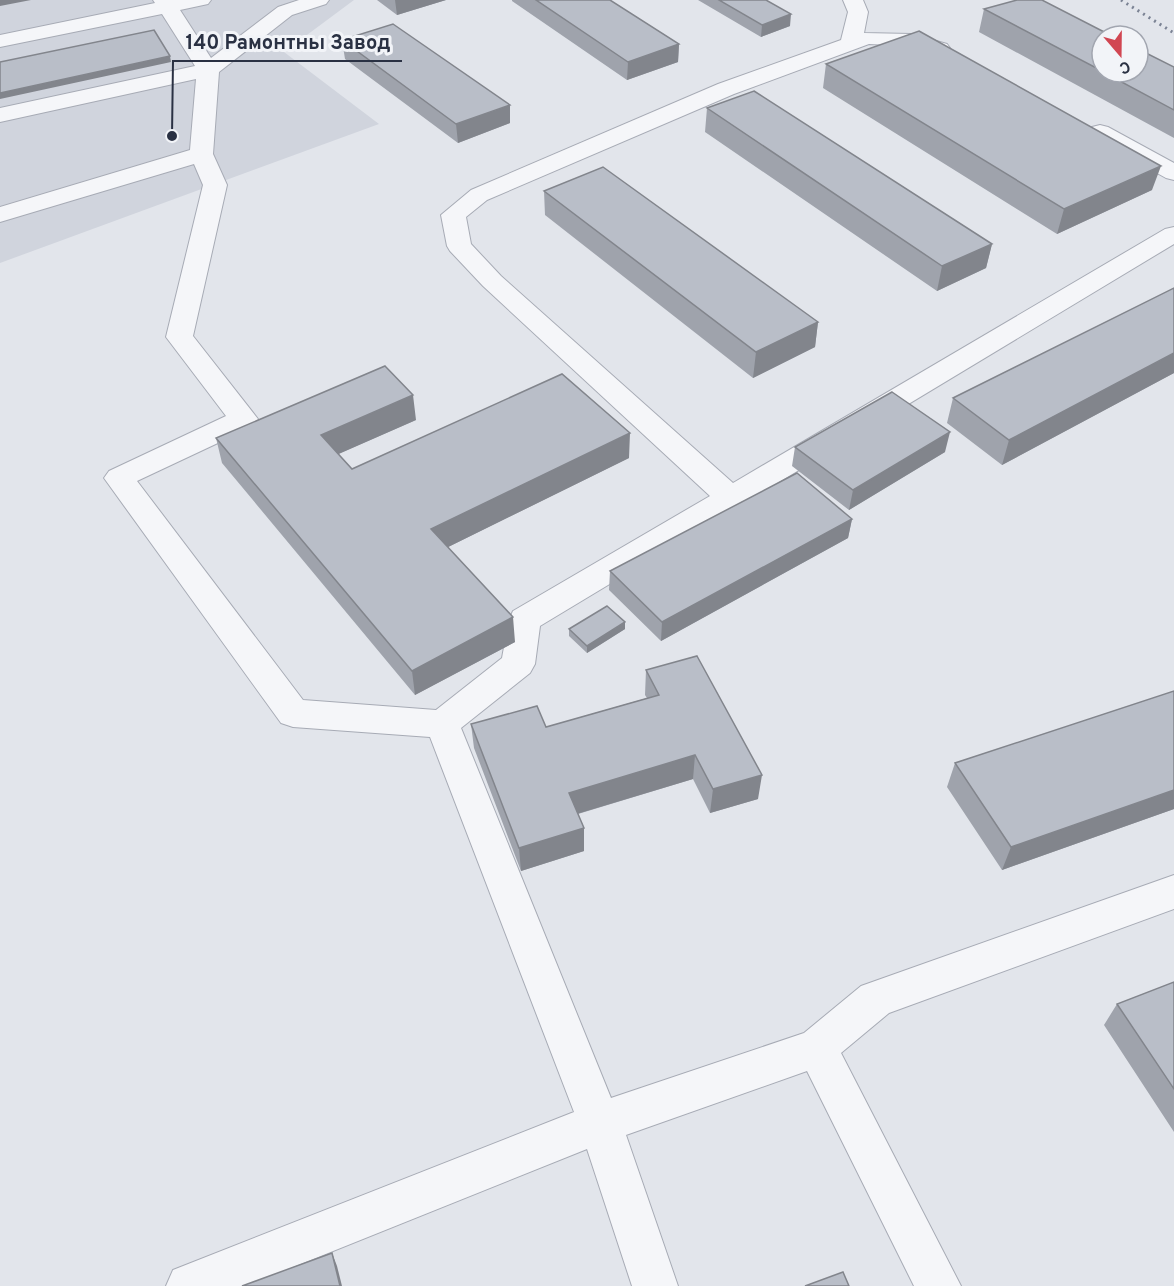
<svg xmlns="http://www.w3.org/2000/svg" width="1174" height="1286" font-family="Overpass,sans-serif">
	<rect width="100%" height="100%" fill="#e2e5eb"/>
	<path fill="#d0d4dd" d="M0,0H354L284,52L379,124L0,263Z"/>
	<g fill="none" stroke-linecap="round" stroke-linejoin="round">
		<defs>
			<path id="minor" d="M153,0H211L208,4L180,10L211,58L278,7L299,0H329L326,4L292,15L219,72L213,154L227,185L193,336L258,419L254,426L137,481L303,700L436,710L502,658L509,620L513,611L710,496L483,286L450,251L447,246L441,215L471,190L718,84L841,40L848,12L843,0H863L868,12L864,33L911,34L947,44L950,48L947,52L940,54L910,46L869,44L734,94L487,200L466,217L471,244L501,276L733,483L1165,229L1174,227V244L540,626L535,664L530,673L461,728L611,1098L804,1033L861,986L1174,875V909L889,1013L841,1053L961,1286H914L807,1071L626,1135L678,1286H632L587,1149L246,1286H166L173,1270L574,1112L430,737L293,727L281,723L104,478L109,471L226,416L166,337L203,185L194,164L0,222V207L190,150L196,79L0,122V108L195,66L162,14L0,47V35L155,3Z
				M1100,125L1108,127L1174,163V180L1166,178L1092,137L1089,132L1092,127Z"/>
		</defs>
		<use href="#minor" stroke="#a7abb5" stroke-width="2"/>
		<use href="#minor" fill="#f5f6f9" fill-rule="evenodd"/>
		<path stroke="#7b8394" stroke-width="3" stroke-dasharray="2 4.5" stroke-linecap="butt" d="M1121,0L1174,33"/>
	</g>
	<path fill="#9fa3ac" d="M377,0H446L397,15Z
		M512,0H610L679,44L678,62L627,80L512,1Z
		M698,0H766L790,26L761,37Z
		M984,9L1102,36V72H1138L1174,67V138L979,32Z
		M342,40L510,123L458,143L345,59Z
		M826,64L1152,190L1057,234L823,88Z
		M707,108L992,244L986,268L937,291L705,132Z
		M544,191L818,322L815,347L753,378L545,215Z
		M1174,288V373L1002,465L947,423L953,398Z
		M416,420L338,454L352,469L629,458L448,547L515,642L415,695L222,463L216,438Z
		M795,447L945,452L849,510L792,466Z
		M852,519L848,538L661,641L609,590L610,571Z
		M569,629H625L587,653L569,636Z
		M646,670L758,799L710,813L693,779L578,814L584,828V851L521,871L474,748L471,724L546,727L647,698L645,695Z
		M1174,691V809L1002,870L947,787L955,763Z
		M1174,982V1132L1104,1025L1117,1004Z"/>
	<path fill="#82858c" d="M0,0H31L0,6Z
		M395,0H446L397,15Z
		M791,14L790,26L761,37L762,25Z
		M679,44L678,62L627,80L628,62Z
		M170,56L171,62L0,99V93Z
		M510,105V123L458,143L456,124Z
		M1161,166L1152,190L1057,234L1064,209Z
		M992,244L986,268L937,291L942,266Z
		M818,322L815,347L753,378L756,352Z
		M1174,353V373L1002,465L1009,440Z
		M413,395L416,420L325,460L321,435Z
		M950,432L945,452L849,510L853,490Z
		M630,433L629,458L434,554L431,529Z
		M852,519L848,538L661,641L662,622Z
		M513,617L515,642L415,695L412,671Z
		M625,622V629L587,653V646Z
		M695,755L693,779L570,816L569,793Z
		M762,775L758,799L710,813L713,789Z
		M1174,790V809L1002,870L1011,847Z
		M584,828V851L521,871L519,848Z
		M332,1253L337,1266L342,1286H340Z"/>
	<path fill="#b9bec8" stroke="#82858c" stroke-width="1.5" d="M536,0H610L679,44L628,62Z
		M719,0H766L791,14L762,25Z
		M1017,0H1042L1112,36H1102V71L984,9Z
		M393,24L510,105L456,124L342,40Z
		M154,30L170,56L0,93V62Z
		M919,31L1161,166L1064,209L826,64Z
		M1138,49L1174,67V110L1103,72H1138Z
		M754,91L992,244L942,266L707,108Z
		M603,167L818,322L756,352L544,191Z
		M1174,288V353L1009,440L953,398Z
		M385,366L413,395L321,435L352,469L562,374L630,433L431,529L513,617L412,671L216,438Z
		M892,392L950,432L853,490L795,447Z
		M797,473L852,519L662,622L610,571Z
		M607,606L625,622L587,646L569,629Z
		M697,656L762,775L713,789L695,755L569,793L584,828L519,848L471,724L537,706L546,727L659,695L646,670Z
		M1174,691V790L1011,847L955,763Z
		M1174,982V1089L1117,1004Z
		M332,1253L340,1286H242Z
		M843,1272L849,1286H805Z"/>
	<path fill="none" stroke="#2a3143" stroke-width="2" d="M172 136L173 61H402"/>
	<circle fill="#2a3143" stroke="#f2f4f8" stroke-width="2" cx="172" cy="136" r="6"/>
	<g font-size="20" text-anchor="middle" font-weight="bold" fill="#2a3143" stroke="#f2f4f8" stroke-width="6" stroke-linejoin="round" paint-order="stroke">
		<text x="288" y="49">140 Рамонтны Завод</text>
	</g>
	<g transform="translate(1120 54) rotate(160)"><circle r="28" fill="#f2f4f8" stroke="#a2a6b0" stroke-width="1.5"/>
	<path d="M0-4.5L10 22L0 15L-10 22Z" fill="#d14652"/>
	<text y="-9" font-size="16" font-weight="bold" text-anchor="middle" fill="#2a3143">С</text>
	</g>
</svg>
